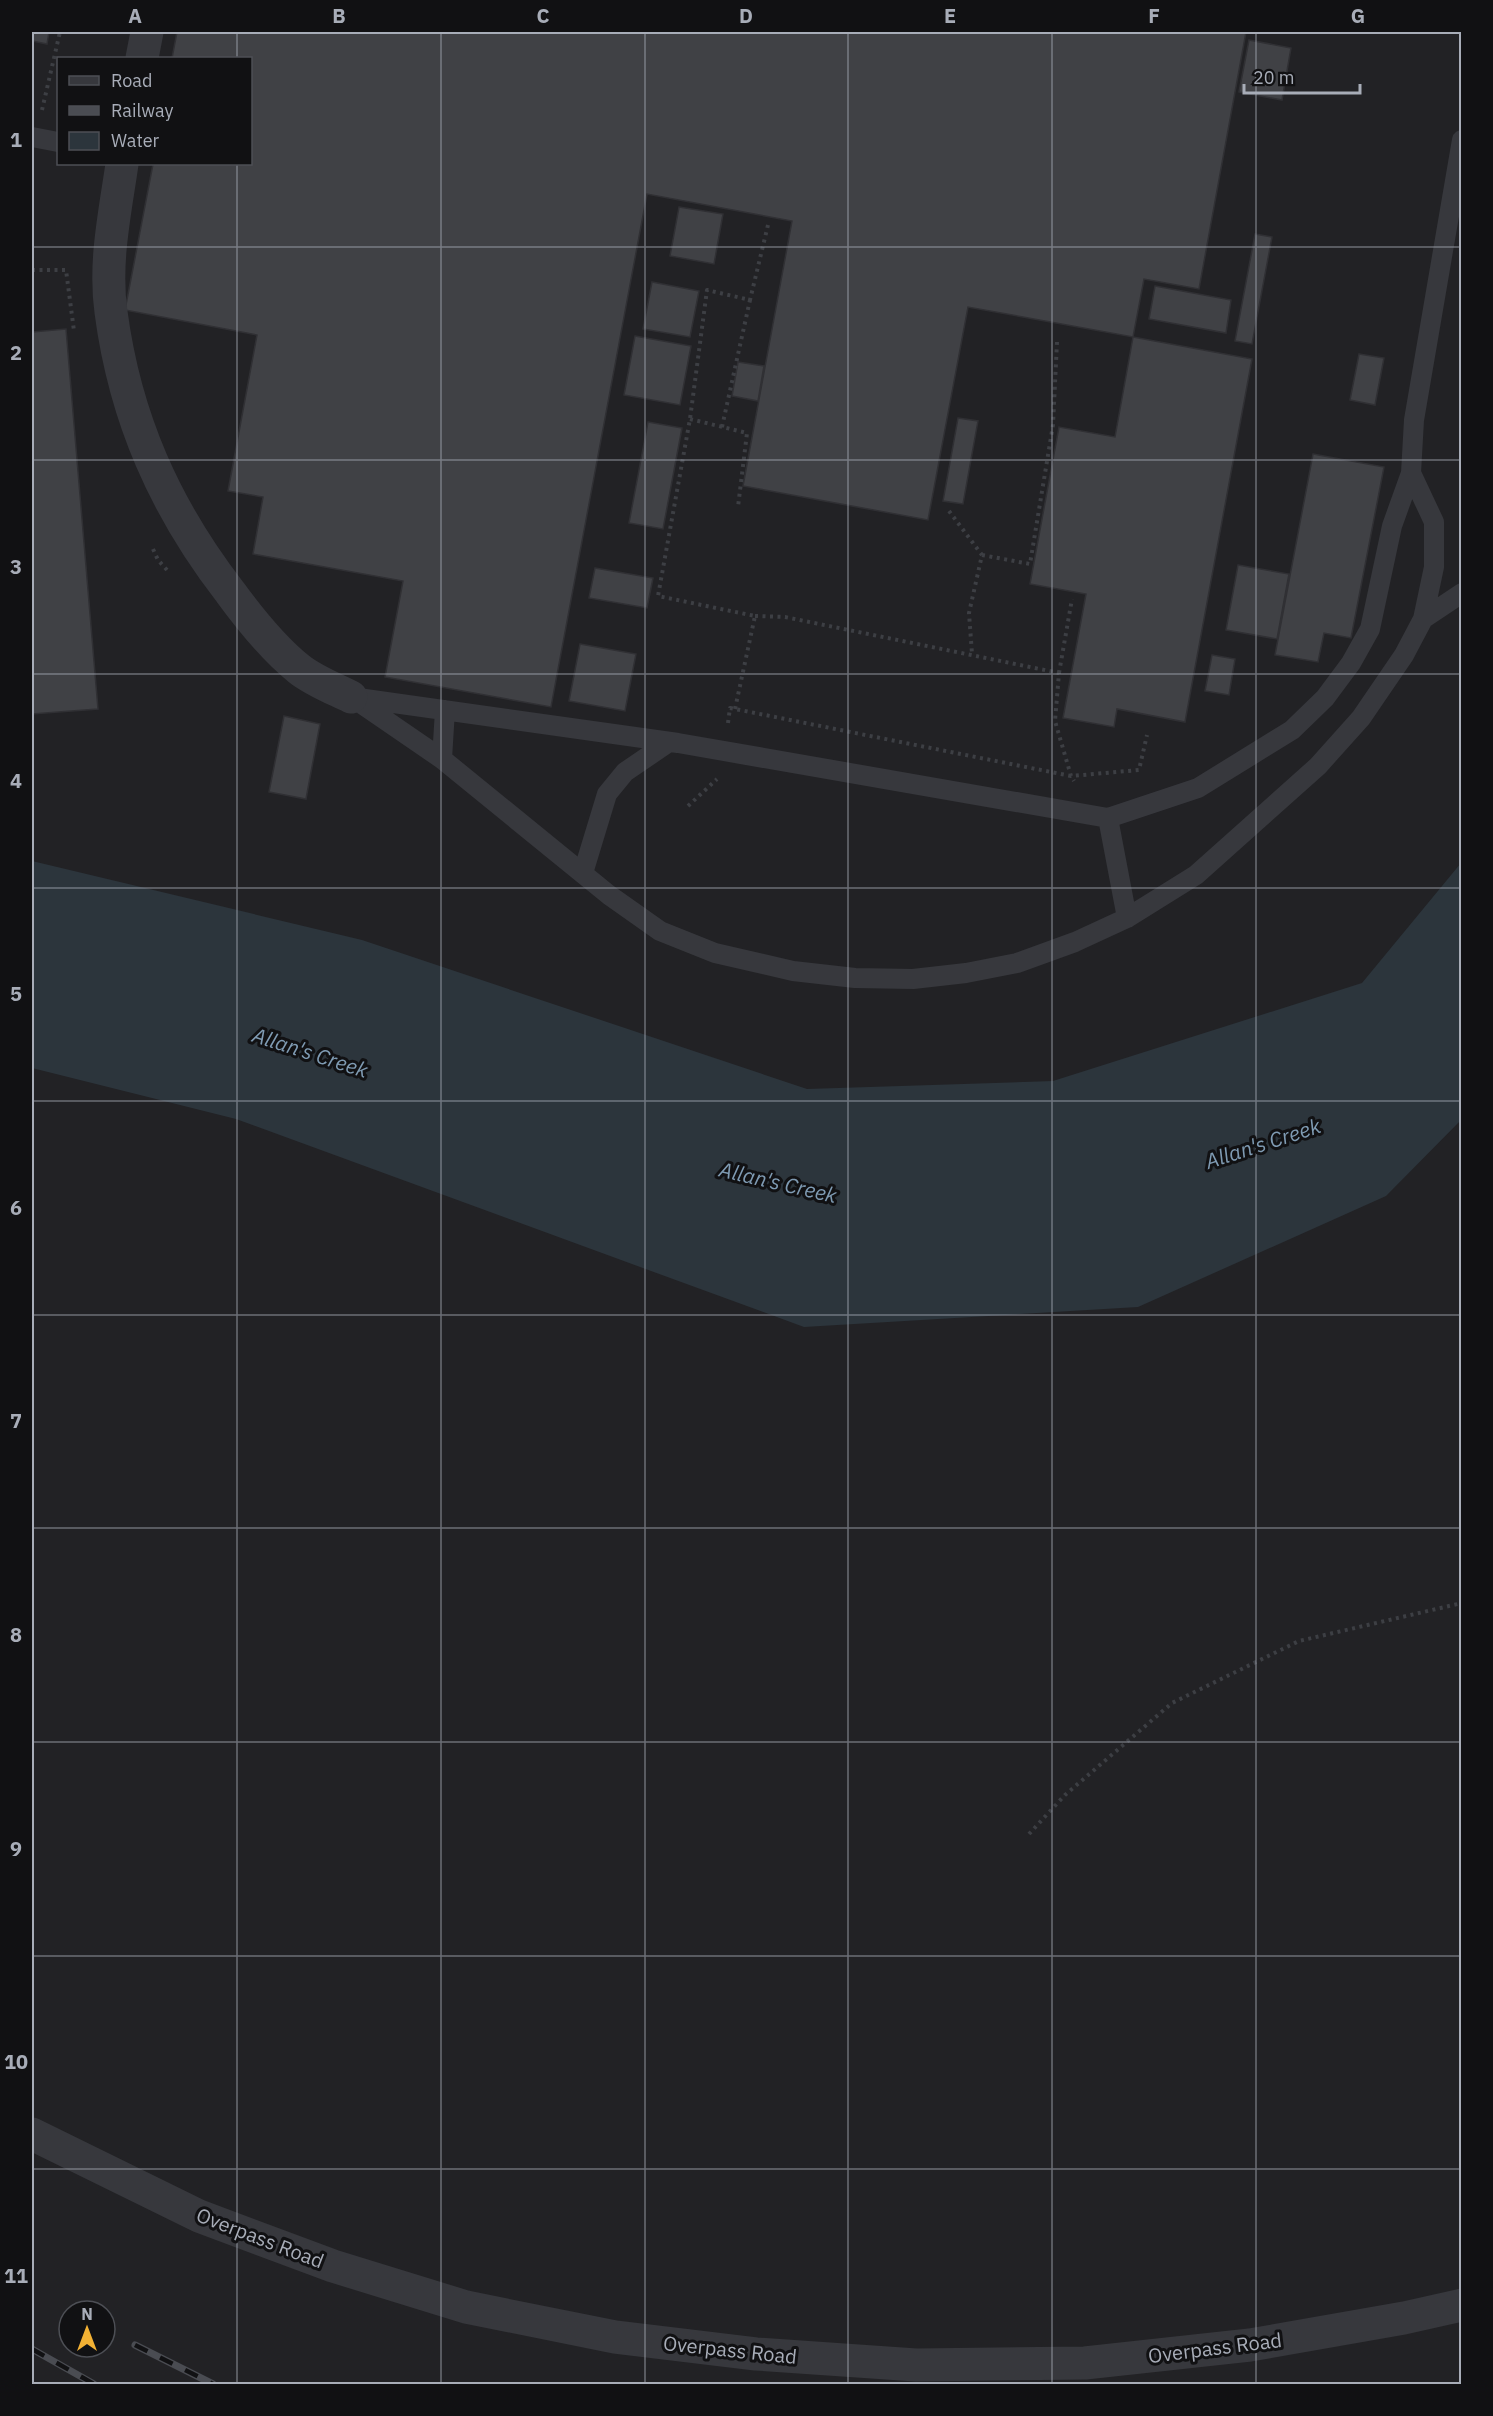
<svg xmlns="http://www.w3.org/2000/svg" width="1493" height="2416" font-family="'IBM Plex Sans',sans-serif">
	<rect width="100%" height="100%" fill="#161618"/>
	<path fill="#222225" fill-rule="evenodd" d="M32,32H1461V2384H32ZM58,58H250V164H58ZM69,2311H105V2347H69Z"/>
	<path fill="#2c353c" d="M32,861L362,940L807,1089L1053,1081L1362,983L1461,863V1120L1386,1196L1138,1307L804,1327L236,1119L32,1068Z"/>
	<path fill="#404145" stroke="#303034" stroke-width="1.5" d="M32,32H49L47,44L32,41Z
		M177,32H1246L1199,289L1144,279L1133,337L968,307L928,520L743,486L792,221L647,194L551,707L385,677L403,581L253,554L263,497L228,491L257,335L125,310L153,164H250V58H172Z
		M1249,40L1291,48L1282,100L1239,92Z
		M679,207L723,214L714,264L670,256Z
		M1255,234L1272,237L1252,344L1235,341Z
		M652,282L699,291L690,337L643,329Z
		M1155,286L1231,300L1226,333L1149,319Z
		M66,329L98,709L32,714V332Z
		M635,336L691,346L680,405L624,395Z
		M1133,337L1252,359L1185,722L1117,709L1114,727L1063,718L1086,594L1030,584L1059,427L1115,437Z
		M1359,354L1384,358L1375,405L1350,400Z
		M738,362L764,366L758,401L732,396Z
		M958,418L978,421L963,504L943,501Z
		M648,422L682,428L663,529L629,523Z
		M1313,454L1384,467L1351,638L1324,633L1318,662L1275,655Z
		M1238,565L1289,574L1277,639L1226,630Z
		M595,568L653,578L647,608L589,598Z
		M580,644L636,654L625,711L569,701Z
		M1212,655L1235,659L1229,695L1205,691Z
		M284,716L320,724L306,799L269,792Z"/>
	<g fill="none" stroke-linecap="round" stroke-linejoin="round">
		<path stroke="#3d3f44" stroke-width="4" stroke-dasharray="3 4.5" stroke-linecap="butt" d="M42,110L60,32
			M32,270H66L74,331
			M690,419L747,433L738,507
			M722,427L750,300
			M949,511L982,555L969,613L972,654
			M153,549L158,560L167,570
			M982,555L1030,564L1053,425L1057,342
			M755,616L785,617L1059,673L1055,721L1071,776L1139,770L1147,735
			M1059,673L1072,599
			M735,709L755,616L658,596L690,419L707,290L750,300L768,225
			M728,723L730,708L1071,776L1074,781
			M688,806L717,779
			M1029,1834L1065,1795L1172,1703L1299,1641L1462,1603"/>
		<path stroke="#37383d" stroke-width="20" d="M32,137L58,142
			M1423,619L1462,593
			M351,697L678,743L1108,818L1198,788L1292,730L1325,698L1351,663L1370,629L1392,526L1411,473L1414,420L1462,140
			M356,700L442,759L609,895L660,931L715,953L793,971L855,978L913,979L966,973L1017,963L1075,942L1127,918L1196,875L1318,766L1361,718L1404,655L1423,619L1434,567V522L1411,473
			M442,759L445,710
			M1108,818L1127,918
			M583,873L607,794L625,772L669,742"/>
		<path stroke="#37383d" stroke-width="33" d="M142,58L147,32
			M122,164C115,213 104,262 111,312C125,418 165,508 230,592C249,618 274,649 299,669C314,681 335,689 351,697
			M32,2134L199,2216L333,2266L466,2307L615,2337L756,2354L916,2365L1085,2363L1250,2345L1404,2318L1462,2305"/>
		<defs>
			<path id="rail" d="M135,2345L213,2384
				M32,2349L94,2384"/>
		</defs>
		<use href="#rail" stroke="#4a4c52" stroke-width="7"/>
		<use href="#rail" stroke="#111113" stroke-width="4.5" stroke-dasharray="14" stroke-linecap="butt"/>
	</g>
	<path fill="none" stroke="#a8adb8" stroke-width="1.5" stroke-opacity="0.55" d="M237,32V58M441,32V2384M645,32V2384M848,32V2384M1052,32V2384M1256,32V2384M237,164V2384M32,247H1462M32,460H1462M32,674H1462M32,888H1462M32,1101H1462M32,1315H1462M32,1528H1462M32,1742H1462M32,1956H1462M32,2169H1462"/>
	<g text-anchor="middle" stroke-width="6" stroke-linejoin="round" paint-order="stroke">
		<g font-size="20" fill="#a8adb8" stroke="#111113">
			<text transform="translate(260 2238) rotate(21)" y="7">Overpass Road</text>
			<text transform="translate(1215 2348) rotate(-7)" y="7">Overpass Road</text>
			<text transform="translate(730 2350) rotate(6)" y="7">Overpass Road</text>
		</g>
		<g font-size="21" font-style="italic" fill="#7f9bb3" stroke="#111113">
			<text transform="translate(310 1053) rotate(18)" y="7">Allan's Creek</text>
			<text transform="translate(1263 1144) rotate(-18)" y="7">Allan's Creek</text>
			<text transform="translate(778 1183) rotate(13)" y="7">Allan's Creek</text>
		</g>
	</g>
	<rect width="1493" height="2416" fill="none" stroke="#111113" stroke-width="66"/>
	<rect x="57" y="57" width="195" height="108" fill="#111113" stroke="#4d4f55" stroke-width="1.5"/>
	<rect x="69" y="76" width="30" height="9" fill="#37383d" stroke="#4d4f55" stroke-width="1.5"/>
	<text x="111" y="87" font-size="18" fill="#a8adb8">Road</text>
	<rect x="69" y="106" width="30" height="9" fill="#4a4c52" stroke="#4d4f55" stroke-width="1.5"/>
	<text x="111" y="117" font-size="18" fill="#a8adb8">Railway</text>
	<rect x="69" y="132" width="30" height="18" fill="#2c353c" stroke="#4d4f55" stroke-width="1.5"/>
	<text x="111" y="147" font-size="18" fill="#a8adb8">Water</text>
	<g transform="translate(87 2329)"><circle r="28" fill="#111113" stroke="#4d4f55" stroke-width="1.5"/>
	<path d="M0-4.5L10 22L0 15L-10 22Z" fill="#f2b134"/>
	<text y="-9" font-size="16" font-weight="bold" text-anchor="middle" fill="#a8adb8">N</text>
	</g>
	<path d="M1244 84v9h116v-9" fill="none" stroke="#a8adb8" stroke-width="3"/>
	<text x="1253" y="84" font-size="18" fill="#a8adb8" stroke="#111113" stroke-width="4.5" paint-order="stroke">20 m</text>
	<rect x="33" y="33" width="1427" height="2350" fill="none" stroke="#a8adb8" stroke-width="2"/>
	<g font-size="20" text-anchor="middle" font-weight="bold" fill="#a8adb8">
		<text x="135" y="23">A</text>
		<text x="339" y="23">B</text>
		<text x="543" y="23">C</text>
		<text x="746" y="23">D</text>
		<text x="950" y="23">E</text>
		<text x="1154" y="23">F</text>
		<text x="1358" y="23">G</text>
		<text x="16" y="147">1</text>
		<text x="16" y="360">2</text>
		<text x="16" y="574">3</text>
		<text x="16" y="788">4</text>
		<text x="16" y="1001">5</text>
		<text x="16" y="1215">6</text>
		<text x="16" y="1428">7</text>
		<text x="16" y="1642">8</text>
		<text x="16" y="1856">9</text>
		<text x="16" y="2069">10</text>
		<text x="16" y="2283">11</text>
	</g>
</svg>
